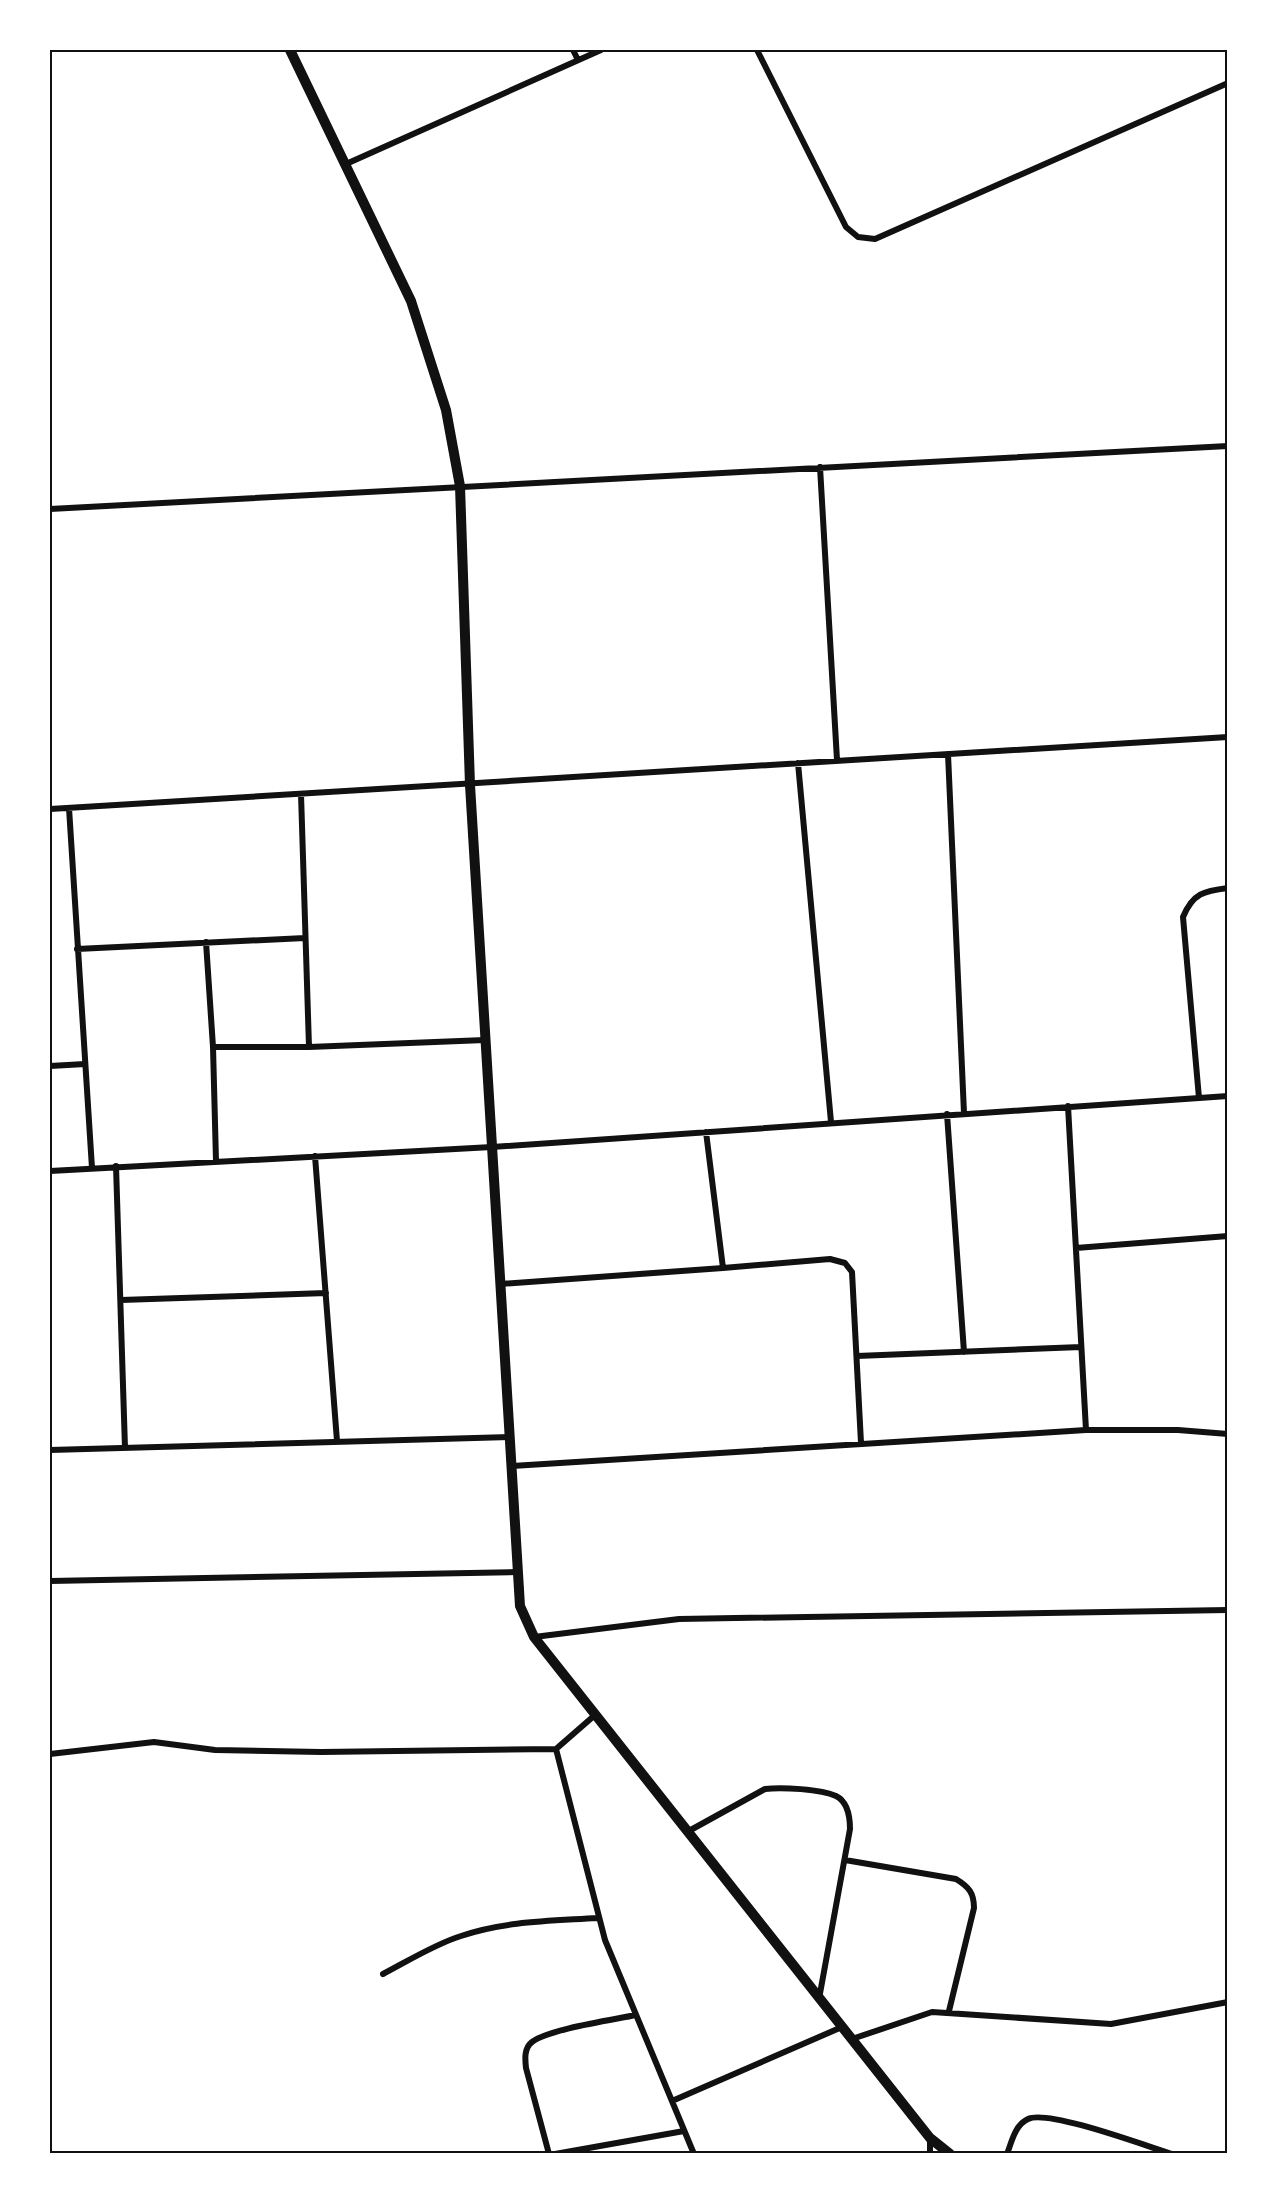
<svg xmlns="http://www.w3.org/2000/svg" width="1277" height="2203" font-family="Overpass,sans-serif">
	<rect width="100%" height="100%" fill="#fff"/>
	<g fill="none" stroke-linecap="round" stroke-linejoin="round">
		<path stroke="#111" stroke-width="6" d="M573,50L578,60
			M757,50L846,227L858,237L875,239L1228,83
			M346,164L601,50
			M820,467L837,760
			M50,509L1228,446
			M948,754L964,1113
			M798,763L831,1122
			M301,794L309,1047
			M69,808L92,1168
			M50,809L1228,737
			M206,942L213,1047H309L485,1040
			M77,949L305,938
			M213,1047L216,1161
			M50,1066L85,1064
			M1199,1098L1183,917C1193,893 1204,891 1228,888
			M1068,1106L1086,1430
			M947,1114L964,1352
			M706,1132L723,1268L830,1259L845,1263L852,1272L861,1443
			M315,1156L337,1441
			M116,1166L125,1448
			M50,1171L492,1147L1228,1096
			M1076,1248L1228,1236
			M500,1284L723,1268
			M121,1300L326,1293
			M857,1356L1081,1347
			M50,1450L510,1437
			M512,1466L1086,1430H1178L1228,1434
			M50,1581L518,1572
			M534,1637L679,1619L1228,1610
			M595,1715L556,1749L605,1940L694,2154
			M50,1754L154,1742L215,1750L321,1752L556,1749
			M687,1832L765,1789C781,1787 821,1789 836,1796C848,1802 850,1817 850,1829L819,1999
			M845,1860L956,1879C969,1887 974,1893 974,1908L949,2011
			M383,1974C408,1961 435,1944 461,1936C505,1921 552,1921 597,1918
			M852,2039L932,2012L1111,2024L1228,2002
			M672,2101L842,2027
			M549,2154L526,2068C525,2059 524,2048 532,2042C549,2029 612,2020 636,2015
			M555,2154L684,2131
			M930,2154V2139
			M1007,2154C1012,2141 1015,2125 1028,2119C1047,2109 1146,2146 1172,2154"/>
		<path stroke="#111" stroke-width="10" d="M290,50L411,301L446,410L460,486L470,785L520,1606L534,1637L930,2138L950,2154"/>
	</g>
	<rect width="1277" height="2203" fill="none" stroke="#ffffff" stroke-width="102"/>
	<rect x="51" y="51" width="1175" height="2101" fill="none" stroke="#111" stroke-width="2"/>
</svg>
